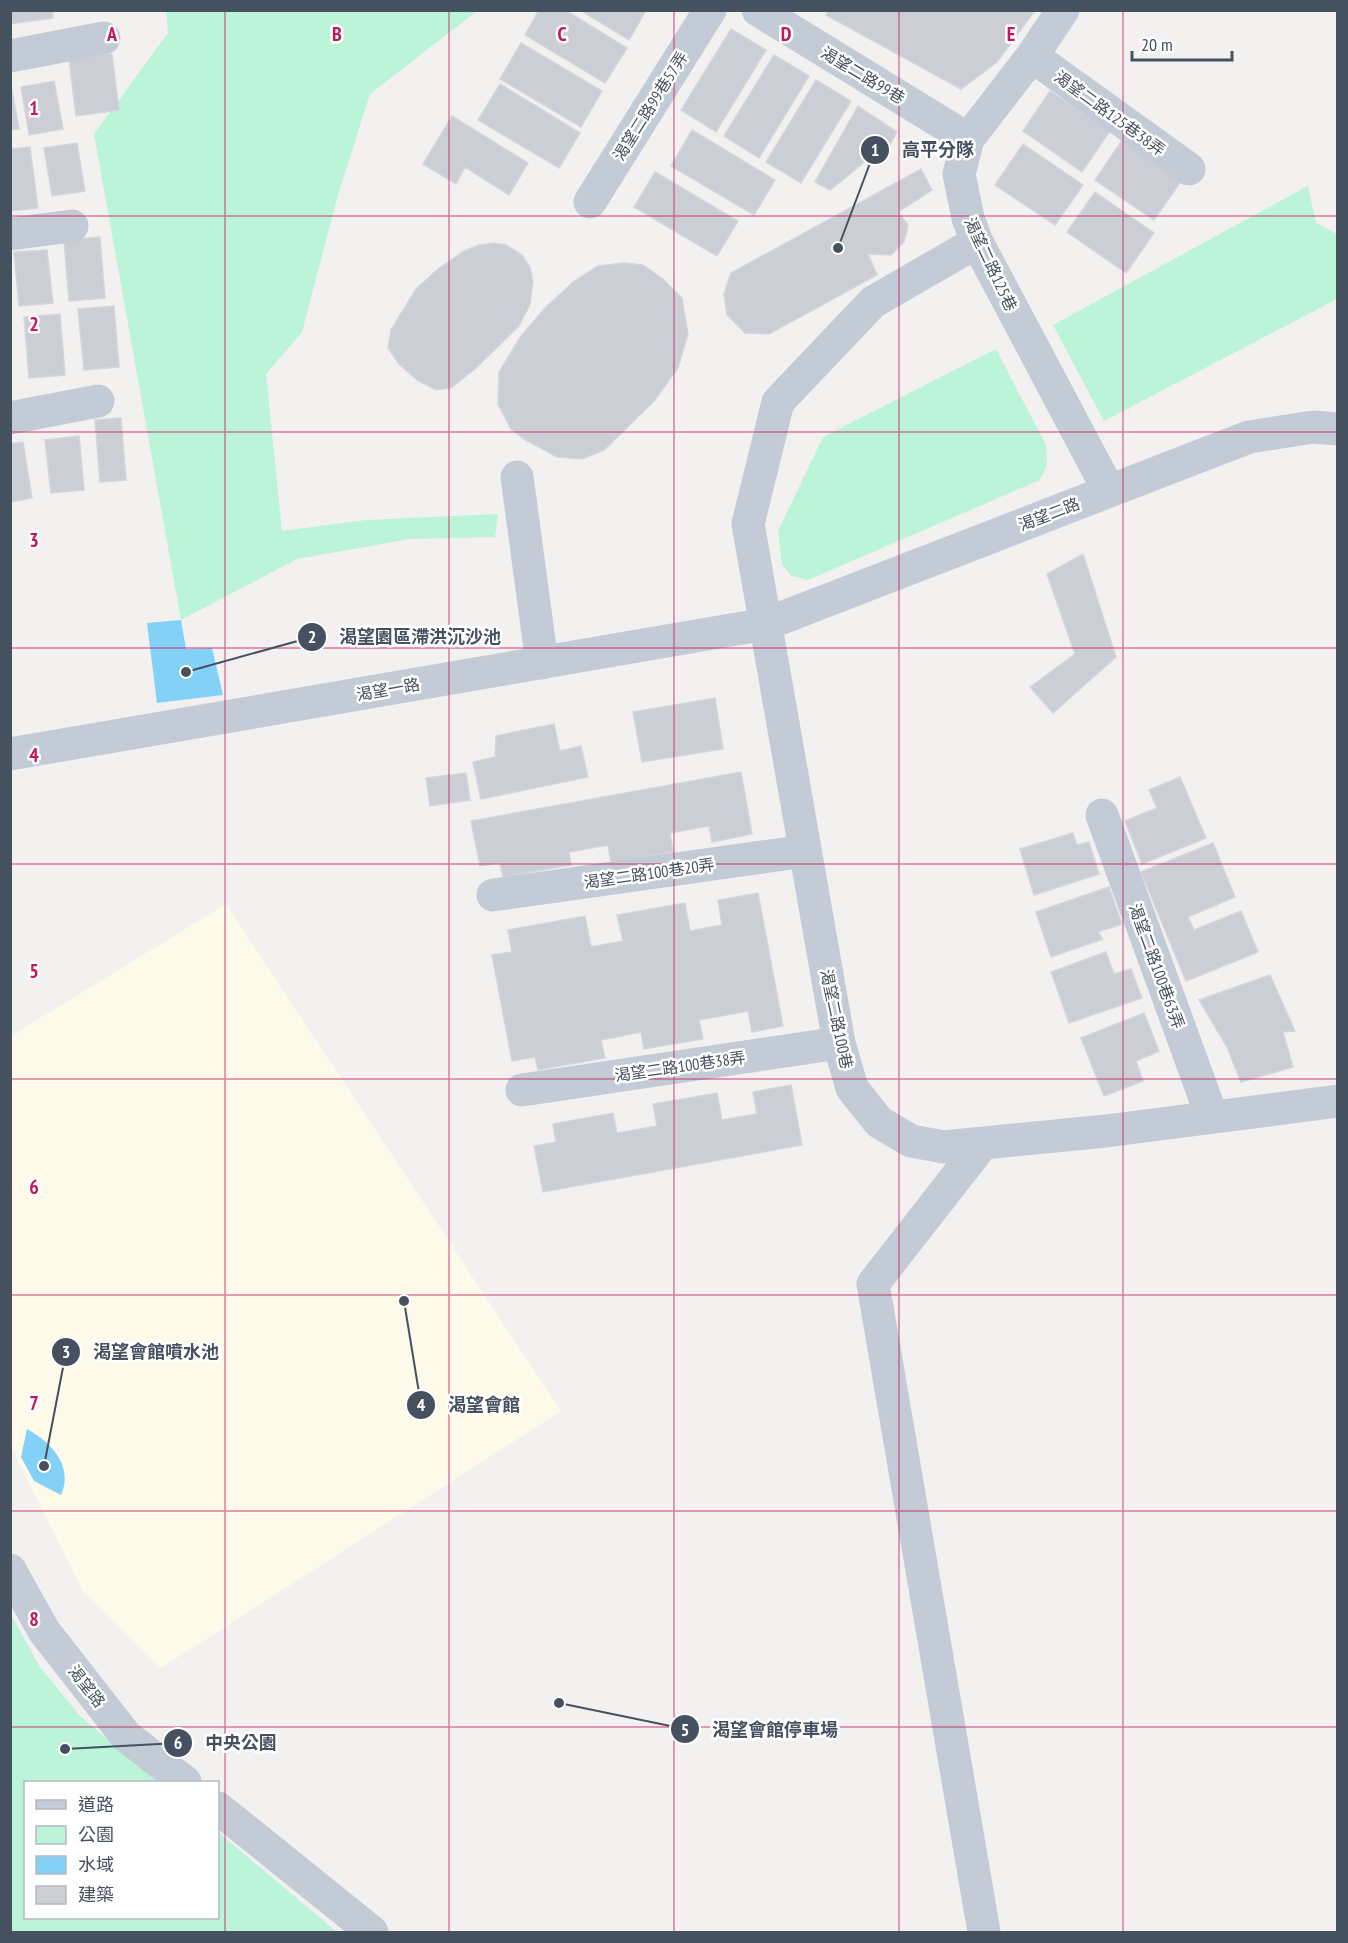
<svg xmlns="http://www.w3.org/2000/svg" width="1348" height="1943" font-family="'PT Sans Narrow','Noto Sans TC',sans-serif">
	<rect width="100%" height="100%" fill="#f3f1f0"/>
	<path fill="#fefae9" d="M226,904L561,1411L161,1668L84,1593L11,1447V1036Z"/>
	<path fill="#bbf4d8" d="M166,11H477L370,94L338,195L302,332L266,374L282,531L366,520L498,514L495,537L410,539L297,559L181,620L94,134L168,33Z
		M1308,186L1316,223L1337,234V299L1104,421L1053,325Z
		M996,349L1046,445L1047,465L1040,480L808,580L792,576L782,565L778,531L823,437Z
		M10,1613L40,1667L80,1716L159,1782H26V1918H218V1832L337,1932H11Z"/>
	<path fill="#83d1f6" d="M181,620L186,649L212,648L223,695L157,703L147,623Z
		M27,1429C51,1442 74,1466 61,1495L34,1481L21,1457Z"/>
	<path fill="#ccced6" stroke="#d4d5dd" stroke-width="1.5" d="M10,10H52L53,18L10,24Z
		M539,10H565L627,48L605,83L525,35Z
		M580,10H646L629,40Z
		M829,10H1031L1034,12L997,62L961,89L826,15Z
		M731,29L766,50L716,132L681,110Z
		M521,43L602,91L581,127L500,79Z
		M112,54L119,110L76,116L69,59Z
		M774,55L809,76L759,158L724,136Z
		M10,80L19,129L10,130Z
		M816,80L851,101L801,183L766,162Z
		M54,81L63,129L29,135L21,87Z
		M500,84L580,133L559,168L478,120Z
		M1050,91L1110,131L1082,172L1023,131Z
		M858,106L897,132L888,148L866,159L861,165L830,190L815,182Z
		M452,116L528,163L509,195L465,167L456,184L423,164Z
		M692,130L775,180L754,215L671,166Z
		M1123,139L1182,180L1154,220L1095,180Z
		M77,143L85,191L52,196L44,148Z
		M1023,144L1083,185L1055,225L995,185Z
		M30,147L38,208L10,211V149Z
		M921,169L932,190L898,212L908,225L904,242L891,255L868,254L877,275L769,334L745,333L727,315L724,294L731,273Z
		M655,172L738,221L717,256L634,207Z
		M1095,192L1154,233L1126,273L1067,232Z
		M100,237L105,298L69,301L64,240Z
		M494,243L506,245L522,255L530,267L533,281L530,304L519,326L476,368L451,388L436,390L417,380L399,364L388,348L391,330L416,289L438,269L464,251L479,245Z
		M47,250L53,303L19,306L14,252Z
		M624,263L643,265L664,280L682,298L688,334L678,368L655,400L604,450L582,459L557,457L524,439L511,429L498,404L499,372L521,336L545,308L573,282L598,266Z
		M114,306L119,367L84,370L78,309Z
		M60,314L65,375L29,378L24,317Z
		M121,418L126,480L100,482L95,420Z
		M79,436L84,490L51,493L45,440Z
		M23,442L32,498L10,502V444Z
		M1083,554L1116,657L1053,713L1030,687L1075,654L1047,574Z
		M715,698L723,749L642,762L633,712Z
		M554,724L560,751L581,746L588,777L481,799L473,762L495,757L496,736Z
		M741,772L752,834L712,842L709,826L670,833L673,852L611,863L608,845L569,852L571,865L503,877L500,863L480,866L471,821Z
		M466,773L470,800L430,806L426,778Z
		M1180,777L1206,838L1142,864L1125,821L1157,808L1149,790Z
		M1073,833L1077,845L1089,842L1099,874L1034,895L1020,849Z
		M1213,843L1235,897L1188,917L1194,930L1241,911L1258,952L1186,981L1141,872Z
		M1109,887L1122,924L1098,932L1103,939L1051,957L1036,912Z
		M758,893L783,1026L752,1032L748,1011L699,1020L703,1039L644,1049L641,1032L601,1040L605,1058L538,1070L535,1057L512,1061L492,955L512,952L508,930L585,916L591,947L623,941L617,915L685,903L690,931L722,925L718,900Z
		M1106,952L1114,974L1131,969L1142,998L1069,1023L1051,972Z
		M1270,975L1295,1031L1283,1032L1293,1067L1241,1082L1227,1047L1199,1000Z
		M1144,1013L1159,1051L1136,1061L1143,1081L1104,1096L1081,1038Z
		M791,1085L802,1145L543,1192L534,1146L556,1142L553,1124L613,1113L617,1133L657,1126L653,1104L717,1093L722,1120L757,1114L753,1092Z"/>
	<g fill="none" stroke-linecap="round" stroke-linejoin="round">
		<path stroke="#c3cbd7" stroke-width="33" d="M758,10L968,139
			M1063,10L1032,56L968,139L959,174L968,218L977,242L1109,491
			M10,56L104,38
			M1032,56L1189,169
			M590,202L710,10
			M10,234L72,226
			M977,242L873,302L778,402L748,524L839,1043L852,1088L879,1122L911,1141L944,1147L1106,1131L1338,1101
			M10,418L98,401
			M517,477L542,663
			M10,754L766,624L1249,437L1313,427L1338,429
			M1102,815L1212,1117
			M493,895L805,851
			M522,1090L839,1043
			M983,1143L873,1284L984,1932
			M10,1570L44,1631L126,1736L185,1782
			M218,1808L372,1932"/>
	</g>
	<path fill="none" stroke="#c2185b" stroke-width="1.5" stroke-opacity="0.55" d="M225,10V1932M449,10V1932M674,10V1932M899,10V1932M1123,10V1932M10,216H1338M10,432H1338M10,648H1338M10,864H1338M10,1079H1338M10,1295H1338M10,1511H1338M10,1727H1338"/>
	<g text-anchor="middle" stroke-width="5" stroke-linejoin="round" paint-order="stroke">
		<g font-size="16" fill="#465160" stroke="#fff">
			<text transform="translate(863 75) rotate(31)" y="6">渴望二路99巷</text>
			<text transform="translate(650 106) rotate(-58)" y="6">渴望二路99巷57弄</text>
			<text transform="translate(1110 113) rotate(36)" y="6">渴望二路125巷38弄</text>
			<text transform="translate(991 264) rotate(65)" y="6">渴望二路125巷</text>
			<text transform="translate(1049 514) rotate(-21)" y="6">渴望二路</text>
			<text transform="translate(388 689) rotate(-10)" y="6">渴望一路</text>
			<text transform="translate(649 873) rotate(-8)" y="6">渴望二路100巷20弄</text>
			<text transform="translate(1157 966) rotate(70)" y="6">渴望二路100巷63弄</text>
			<text transform="translate(837 1019) rotate(78)" y="6">渴望二路100巷</text>
			<text transform="translate(680 1066) rotate(-8)" y="6">渴望二路100巷38弄</text>
			<text transform="translate(87 1686) rotate(52)" y="6">渴望路</text>
		</g>
	</g>
	<g font-size="20" text-anchor="middle" font-weight="bold" fill="#c2185b" stroke="#fff" stroke-width="5" stroke-linejoin="round" paint-order="stroke">
		<text x="112" y="41">A</text>
		<text x="337" y="41">B</text>
		<text x="562" y="41">C</text>
		<text x="786" y="41">D</text>
		<text x="1011" y="41">E</text>
		<text x="34" y="115">1</text>
		<text x="34" y="331">2</text>
		<text x="34" y="547">3</text>
		<text x="34" y="762">4</text>
		<text x="34" y="978">5</text>
		<text x="34" y="1194">6</text>
		<text x="34" y="1410">7</text>
		<text x="34" y="1626">8</text>
	</g>
	<path fill="none" stroke="#465160" stroke-width="2" d="M838 248L875 150M186 672L312 637M44 1466L66 1352M404 1301L421 1405M559 1703L685 1729M65 1749L178 1743"/>
	<g fill="#465160" stroke="#fff" stroke-width="2">
		<circle cx="838" cy="248" r="6"/>
		<circle cx="186" cy="672" r="6"/>
		<circle cx="44" cy="1466" r="6"/>
		<circle cx="404" cy="1301" r="6"/>
		<circle cx="559" cy="1703" r="6"/>
		<circle cx="65" cy="1749" r="6"/>
		<circle cx="875" cy="150" r="15"/>
		<circle cx="312" cy="637" r="15"/>
		<circle cx="66" cy="1352" r="15"/>
		<circle cx="421" cy="1405" r="15"/>
		<circle cx="685" cy="1729" r="15"/>
		<circle cx="178" cy="1743" r="15"/>
	</g>
	<g font-size="18" text-anchor="middle" font-weight="bold" fill="#fff">
		<text x="875" y="156">1</text>
		<text x="312" y="643">2</text>
		<text x="66" y="1358">3</text>
		<text x="421" y="1411">4</text>
		<text x="685" y="1736">5</text>
		<text x="178" y="1749">6</text>
	</g>
	<g font-size="18" text-anchor="middle" font-weight="bold" fill="#465160" stroke="#fff" stroke-width="5" stroke-linejoin="round" paint-order="stroke">
		<text x="938" y="156">高平分隊</text>
		<text x="420" y="643">渴望園區滯洪沉沙池</text>
		<text x="156" y="1358">渴望會館噴水池</text>
		<text x="484" y="1411">渴望會館</text>
		<text x="775" y="1736">渴望會館停車場</text>
		<text x="241" y="1749">中央公園</text>
	</g>
	<rect width="1348" height="1943" fill="none" stroke="#465160" stroke-width="24"/>
	<rect x="24" y="1781" width="195" height="138" fill="#ffffff" stroke="#b5b9bf" stroke-width="1.5"/>
	<rect x="36" y="1800" width="30" height="9" fill="#c3cbd7" stroke="#b5b9bf" stroke-width="1.5"/>
	<text x="78" y="1811" font-size="18" fill="#465160">道路</text>
	<rect x="36" y="1826" width="30" height="18" fill="#bbf4d8" stroke="#b5b9bf" stroke-width="1.5"/>
	<text x="78" y="1841" font-size="18" fill="#465160">公園</text>
	<rect x="36" y="1856" width="30" height="18" fill="#83d1f6" stroke="#b5b9bf" stroke-width="1.5"/>
	<text x="78" y="1871" font-size="18" fill="#465160">水域</text>
	<rect x="36" y="1886" width="30" height="18" fill="#ccced6" stroke="#b5b9bf" stroke-width="1.5"/>
	<text x="78" y="1901" font-size="18" fill="#465160">建築</text>
	<path d="M1132 51v9h100v-9" fill="none" stroke="#465160" stroke-width="3"/>
	<text x="1141" y="51" font-size="18" fill="#465160" stroke="#ffffff" stroke-width="4.5" paint-order="stroke">20 m</text>
</svg>
